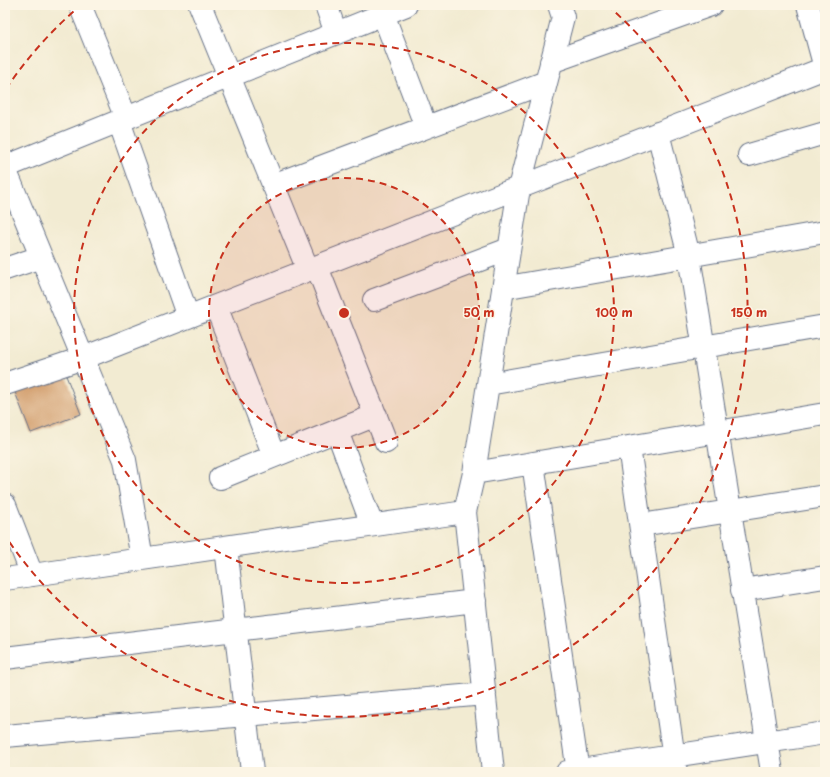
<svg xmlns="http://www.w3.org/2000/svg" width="830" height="777" font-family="'Playpen Sans',sans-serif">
	<rect width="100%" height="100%" fill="#fcf5e5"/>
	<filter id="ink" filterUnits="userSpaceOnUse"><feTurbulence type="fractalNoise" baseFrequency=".025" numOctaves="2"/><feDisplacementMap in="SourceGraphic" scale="8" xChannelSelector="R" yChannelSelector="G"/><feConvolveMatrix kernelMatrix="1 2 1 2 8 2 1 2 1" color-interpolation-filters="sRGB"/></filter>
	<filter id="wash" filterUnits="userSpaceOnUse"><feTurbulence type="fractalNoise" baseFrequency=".012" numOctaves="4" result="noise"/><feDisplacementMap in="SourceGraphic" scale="16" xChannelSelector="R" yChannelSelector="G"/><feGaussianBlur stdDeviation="0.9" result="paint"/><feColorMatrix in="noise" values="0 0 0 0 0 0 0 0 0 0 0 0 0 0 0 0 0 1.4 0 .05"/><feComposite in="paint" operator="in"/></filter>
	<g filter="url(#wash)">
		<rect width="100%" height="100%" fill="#f2ebd2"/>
		<g id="blocks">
			<path fill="#d5a476" d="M65,373L81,414L31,433L15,392Z"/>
		</g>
	</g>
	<g filter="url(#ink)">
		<use href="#blocks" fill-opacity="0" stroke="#667187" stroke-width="1"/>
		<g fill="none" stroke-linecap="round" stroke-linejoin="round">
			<defs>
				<path id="minor" d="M80,5L126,118
					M200,5L308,270
					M326,5L336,33
					M383,14L426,127
					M551,62L711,5
					M119,121L188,317
					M658,133L689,256L772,772
					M749,155L825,133
					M5,167L406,5
					M5,169L125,460L142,559
					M273,185L546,82
					M317,267L386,442
					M5,269L41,257
					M503,288L825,232
					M374,300L509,249
					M216,306L274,456
					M5,384L83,358L825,68L808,5
					M488,384L825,326
					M337,431L372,525
					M629,447L676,772
					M533,463L578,772
					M474,473L825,414
					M220,478L376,415
					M5,505L32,575
					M641,525L825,496
					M226,547L252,772
					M5,579L465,512
					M742,590L825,577
					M5,658L475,601
					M5,736L485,694
					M493,772L465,512L474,473L519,188L563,17L559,5
					M567,772L825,733"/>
			</defs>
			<use href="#minor" stroke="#667187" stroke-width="24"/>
			<use href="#minor" stroke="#fff" stroke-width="22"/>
		</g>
	</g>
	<circle cx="344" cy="313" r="135" fill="#c8321e" fill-opacity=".12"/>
	<g fill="none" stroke="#c8321e" stroke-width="2" stroke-dasharray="7 5">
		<circle cx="344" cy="313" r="135"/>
		<circle cx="344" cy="313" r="270"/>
		<path d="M6 89A405 405 0 0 1 81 5M607 5A405 405 0 1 1 6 537"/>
	</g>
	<circle cx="344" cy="313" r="6" fill="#c8321e" stroke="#fcf5e5" stroke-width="2"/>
	<g font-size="12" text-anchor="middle" font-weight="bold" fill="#c8321e" stroke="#fcf5e5" stroke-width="3" stroke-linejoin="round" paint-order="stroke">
		<text x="479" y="317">50 m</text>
		<text x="614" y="317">100 m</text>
		<text x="749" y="317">150 m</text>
	</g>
	<rect width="830" height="777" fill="none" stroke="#fcf5e5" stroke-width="20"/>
</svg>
